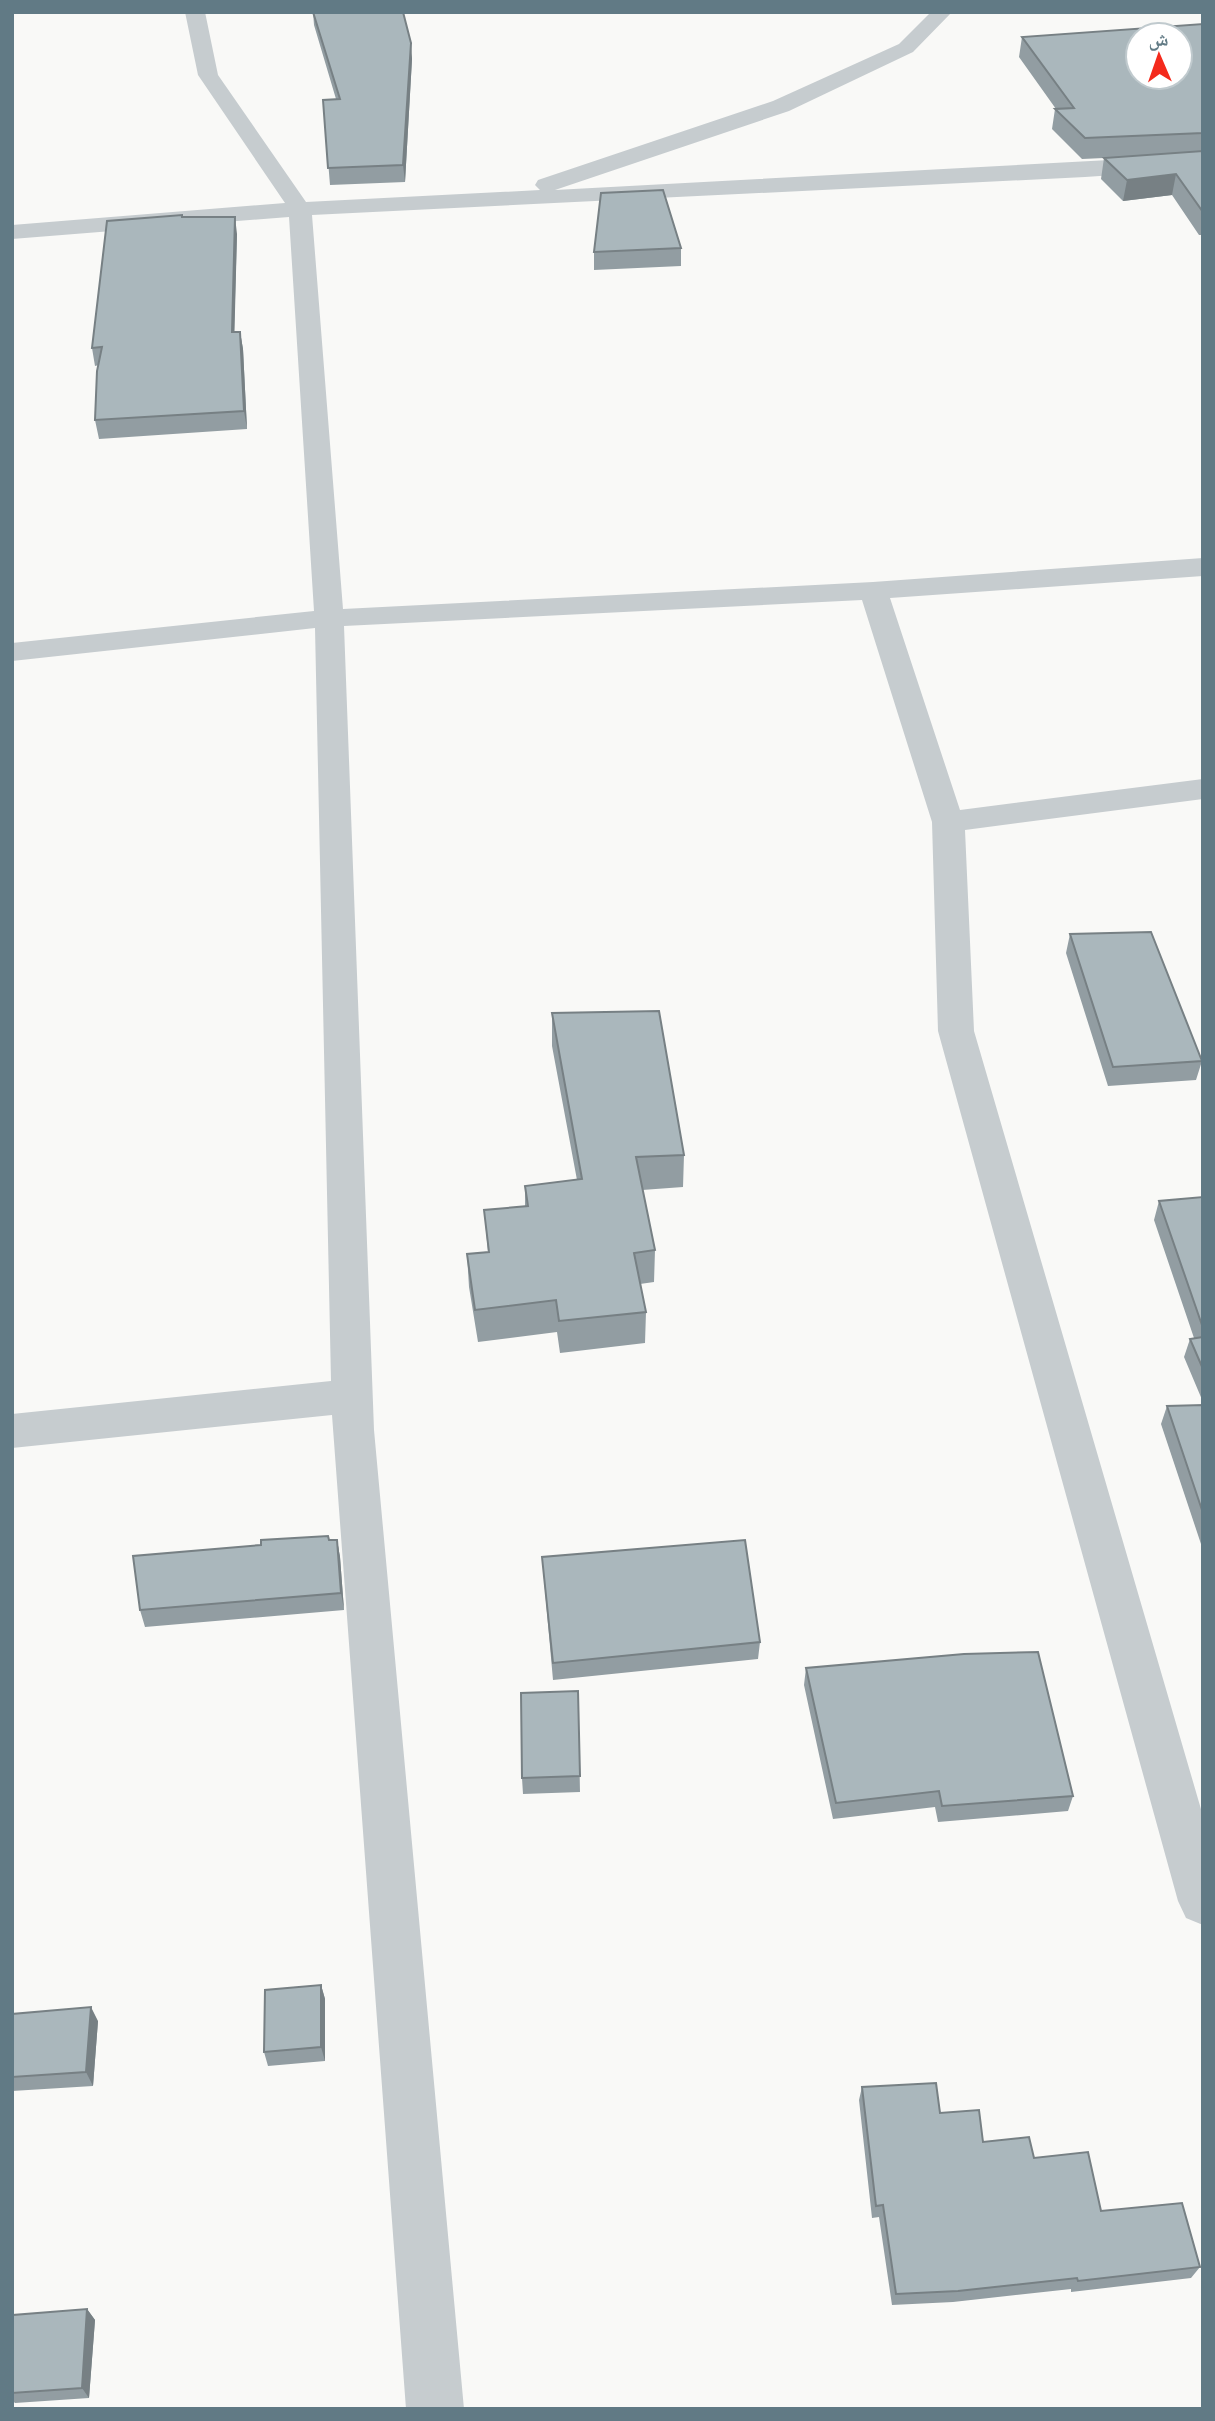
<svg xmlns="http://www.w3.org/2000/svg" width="1215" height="2421" font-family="'Roboto Condensed','Noto Naskh Arabic',sans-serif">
  <rect width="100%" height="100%" fill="#f9f9f7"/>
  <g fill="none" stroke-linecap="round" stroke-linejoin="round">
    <path fill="#c6cccf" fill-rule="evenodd" d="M185,12H205L218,75L306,202L540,190L535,185L538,180L773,101L899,44L931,12H952L913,52L789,111L555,190L1203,155V169L1085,177L312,215L343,609L873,582L1203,558V576L890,598L960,810L1203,779V799L965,830L974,1031L1203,1816V1925L1186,1918L1178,1901L938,1031L932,822L862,600L344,626L374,1430L464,2409H406L332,1415L12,1448V1414L331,1381L315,628L12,661V643L314,611L289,217L12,239V225L285,203L198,75Z"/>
  </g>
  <path fill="#929da2" d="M313,12H403L412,59L405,182L330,185L323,100L336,99L314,25Z
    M1203,24V235H1199L1172,195L1123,201L1101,179L1104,158L1082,159L1052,129L1055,109H1056L1019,57L1022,37Z
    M182,217L237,234L234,332H240L243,349L247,429L99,439L95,420L99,365L95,366L92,348Z
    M681,248V266L594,270V252Z
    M1070,934L1202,1061L1196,1080L1108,1086L1066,953Z
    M552,1013L684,1155L683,1187L642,1190L655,1250L654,1282L640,1284L646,1312L645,1343L560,1353L557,1332L478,1342L469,1287L467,1254L488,1252L484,1210L525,1206V1186L577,1180L552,1046Z
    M1203,1197V1402L1184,1357L1190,1339L1194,1338L1154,1220L1159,1201Z
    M1203,1405V1550L1161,1424L1167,1406Z
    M329,1540H337L340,1557L344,1610L145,1627L140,1610Z
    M542,1557L760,1642L758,1659L553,1680Z
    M806,1668L1073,1796L1068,1811L938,1822L935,1807L833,1819L804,1685Z
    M578,1691L580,1792L523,1794L522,1778Z
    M321,1985L325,1999V2061L268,2066L264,2052Z
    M12,2014L98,2021L93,2086L12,2091Z
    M862,2087L940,2113L983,2142L1034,2158L1101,2211L1200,2267L1191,2278L1071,2292V2289L953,2302L892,2305L879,2217L872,2218L859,2100Z
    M87,2309L95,2320L89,2398L15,2403L12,2400V2322Z"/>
  <path fill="#778084" d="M411,43L412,59L405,182L403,165Z
    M1176,174L1172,195L1123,201L1127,180Z
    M235,217L237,234L234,350L232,332Z
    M240,332L243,349L247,429L244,411Z
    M337,1540L340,1557L344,1610L341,1593Z
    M321,1985L325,1999V2061L321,2047Z
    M91,2007L98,2021L93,2086L86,2072Z
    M87,2309L95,2320L89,2398L82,2388Z"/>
  <path fill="#aab7bc" stroke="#778084" stroke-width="2" fill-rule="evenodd" d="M313,12H403L411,43L403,165L328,168L323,100L340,99Z
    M1203,24V133L1085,138L1055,109L1074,108L1022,37ZM1138,35H1180V77H1138Z
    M1203,151V212L1176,174L1127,180L1104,158Z
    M663,190L681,248L594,252L601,193Z
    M182,215V217H235L232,332H240L244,411L95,420L97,371L102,347L92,348L107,221Z
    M1151,932L1202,1061L1113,1067L1070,934Z
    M659,1011L684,1155L636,1157L655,1250L634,1253L646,1312L559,1321L556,1300L475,1310L467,1254L489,1252L484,1210L528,1206L525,1186L582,1179L552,1013Z
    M1203,1197V1328L1159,1201Z
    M1203,1337V1369L1190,1339Z
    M1203,1405V1513L1167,1406Z
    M328,1536L329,1540H337L341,1593L140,1610L133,1556L261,1545V1540Z
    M745,1540L760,1642L553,1663L542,1557Z
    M1038,1652L1073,1796L942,1806L939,1791L836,1803L806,1668L964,1654Z
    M578,1691L580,1776L522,1778L521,1693Z
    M321,1985V2047L264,2052L265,1990Z
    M91,2007L86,2072L12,2077V2014Z
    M936,2083L940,2113L979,2110L983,2142L1029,2137L1034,2158L1088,2152L1101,2211L1182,2203L1200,2267L1078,2281L1077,2278L958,2291L896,2294L883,2205L876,2206L862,2087Z
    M87,2309L82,2388L12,2393L13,2315Z"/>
  <rect width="1215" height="2421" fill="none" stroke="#617a85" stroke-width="28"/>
  <g transform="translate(1159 56) rotate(358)"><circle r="33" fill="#ffffff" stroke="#c0cace" stroke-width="2"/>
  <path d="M0-5L12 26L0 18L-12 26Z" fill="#f42a1c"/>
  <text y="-10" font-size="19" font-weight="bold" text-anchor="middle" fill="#617a85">ش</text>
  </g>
</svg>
